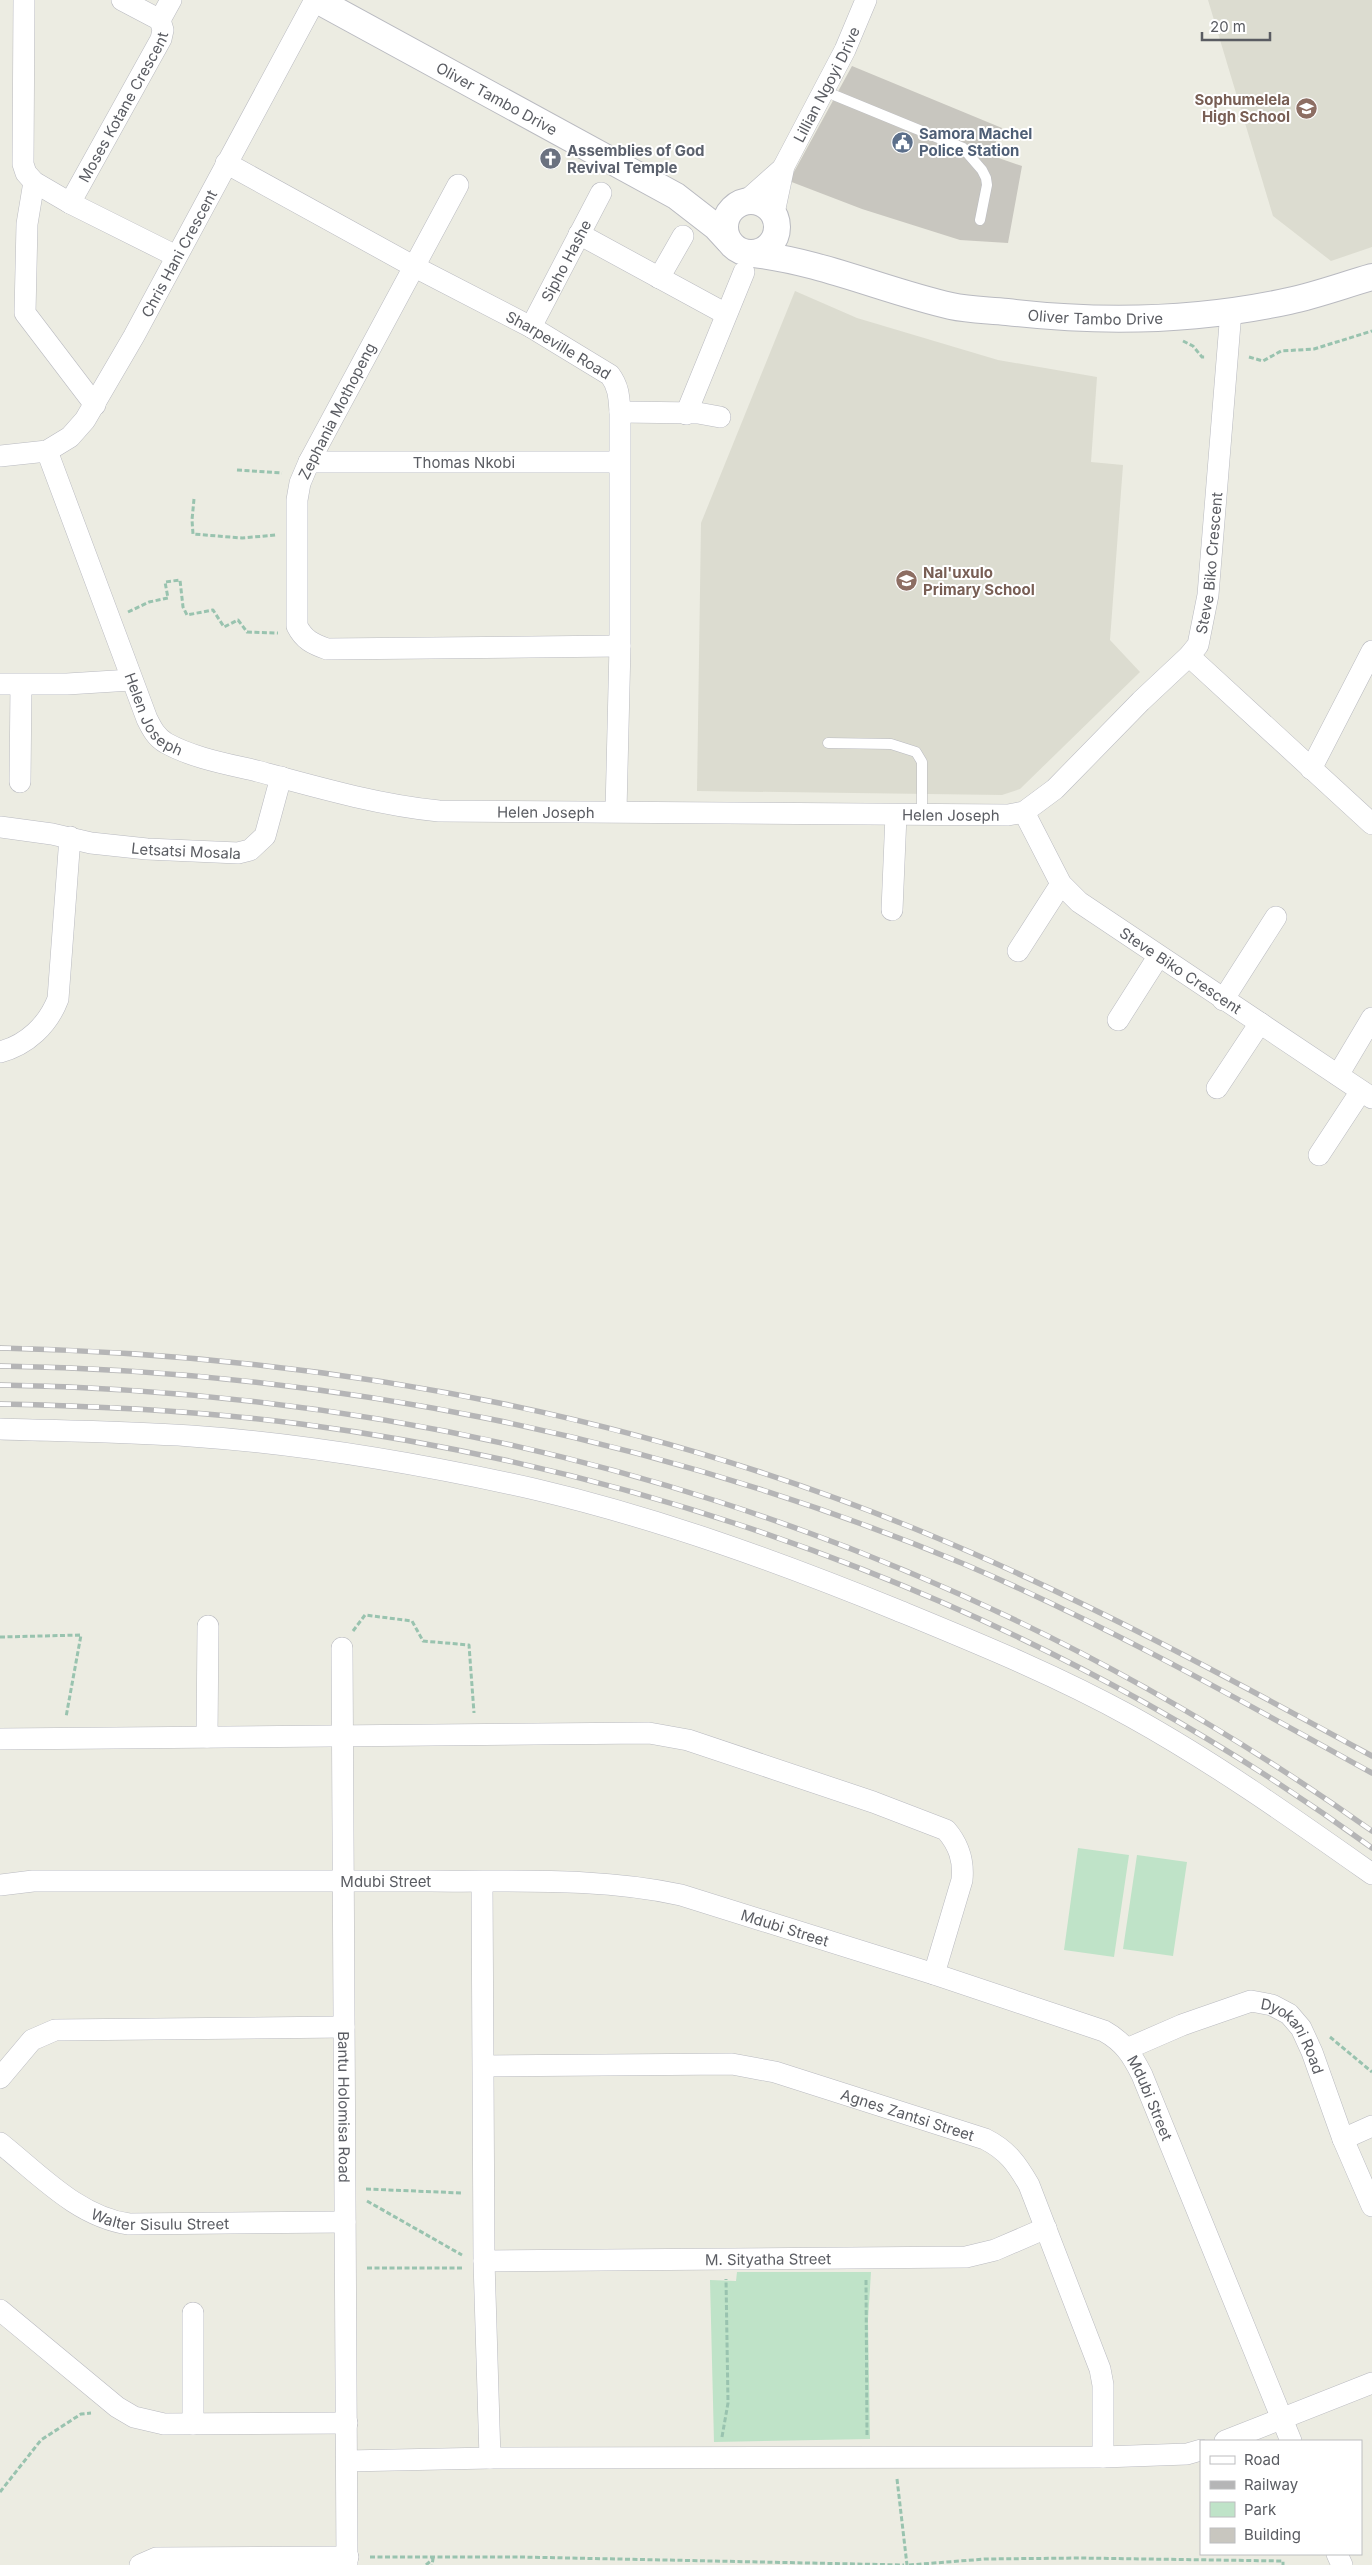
<svg xmlns="http://www.w3.org/2000/svg" width="1372" height="2565" font-family="Inter,sans-serif">
  <rect width="100%" height="100%" fill="#ecece2"/>
  <path fill="#dcdcd0" d="M1208,0H1372V247L1331,261L1273,216Z
    M795,291L857,318L998,360L1097,377L1091,462L1123,465L1110,640L1140,672L1020,789L1002,795L697,791L701,523Z"/>
  <path fill="#bfe3c8" d="M1078,1848L1129,1855L1114,1957L1064,1950Z
    M1137,1855L1187,1862L1173,1956L1123,1949Z
    M737,2272H871L868,2320L870,2439L714,2442L710,2280L736,2281Z"/>
  <path fill="#c8c6bf" d="M852,66L1002,128L990,155L1022,166L1008,243L960,240L862,209L789,181Z
    M545,150L562,159L556,169L540,160Z"/>
  <g fill="none" stroke-linecap="round" stroke-linejoin="round">
    <defs>
      <path id="service" d="M824,91L963,148L982,170L986,178L987,185L980,220
        M828,743L891,744L916,752L922,762V816"/>
      <g id="minor">
        <path d="M24,0L23,164L26,173L34,182L70,203L176,256"/>
        <path d="M160,20L171,0"/>
        <path id="s1" d="M226,163L413,266L531,327L610,375C619,387 619,398 620,412V646L616,811"/>
        <path d="M34,182L27,224L25,313L95,405"/>
        <path d="M458,185L309,462L300,483L297,500V626C304,640 313,644 327,649L620,646"/>
        <path d="M746,201L782,169"/>
        <path id="s2" d="M70,203L161,39L163,30L160,20L122,0"/>
        <path id="s3" d="M774,213L784,166L845,50L866,0"/>
        <path d="M579,234L726,314"/>
        <path d="M659,278L683,236"/>
        <path id="s4" d="M531,327L601,193"/>
        <path d="M620,412L698,413L720,417"/>
        <path d="M686,414L744,272"/>
        <path id="s5" d="M47,451L147,719C152,729 156,737 166,743C193,758 227,764 257,771C316,787 378,805 439,811L1008,815L1024,812L1055,789L1141,701L1189,656L1198,645L1208,595L1231,311"/>
        <path id="s6" d="M0,456L47,451L70,437L85,420L134,336L315,0"/>
        <path id="s7" d="M309,462H619"/>
        <path d="M1189,656L1372,824"/>
        <path d="M0,684H67L131,680"/>
        <path d="M1311,769L1372,651"/>
        <path d="M20,782L21,685"/>
        <path id="s8" d="M1024,812L1061,884L1079,902L1372,1098"/>
        <path id="s9" d="M0,827L52,834L91,843L147,849L238,853L250,850L265,836L281,777"/>
        <path d="M892,910L896,815"/>
        <path d="M1018,951L1061,884"/>
        <path d="M1223,1000L1276,917"/>
        <path d="M1118,1020L1158,957"/>
        <path d="M0,1052C27,1045 48,1025 58,999L70,837"/>
        <path d="M1338,1075L1372,1018"/>
        <path d="M1217,1088L1260,1023"/>
        <path d="M1319,1155L1361,1091"/>
        <path d="M0,1429C64,1431 128,1432 191,1436C306,1444 422,1464 534,1489C658,1518 779,1562 897,1610C977,1643 1056,1675 1132,1717C1215,1763 1294,1819 1372,1874"/>
        <path id="s10" d="M342,1648L347,2565"/>
        <path d="M207,1737L208,1626"/>
        <path d="M0,1739L649,1733L688,1740L873,1802L946,1830C959,1845 964,1860 962,1880L934,1974"/>
        <path d="M482,1882L484,2261L490,2458L1103,2457L1187,2454L1201,2450"/>
        <path id="s11" d="M0,1885L33,1881C166,1881 299,1881 431,1881C514,1882 599,1877 681,1895L934,1974L1104,2031C1124,2042 1132,2055 1142,2075L1291,2441"/>
        <path id="s12" d="M1129,2048L1182,2025L1251,2001L1272,2005L1289,2014L1301,2028L1312,2052L1343,2139L1372,2206"/>
        <path id="s13" d="M484,2066L732,2064L775,2072L985,2139C1007,2150 1017,2164 1029,2185L1100,2369L1103,2385V2457"/>
        <path d="M0,2078L32,2040L55,2030L344,2027"/>
        <path d="M1343,2139L1372,2126"/>
        <path id="s14" d="M0,2143C39,2174 78,2217 129,2224L345,2222"/>
        <path id="s15" d="M484,2261L966,2257L995,2250L1046,2228"/>
        <path d="M0,2310L117,2407L134,2417L164,2424L347,2423"/>
        <path d="M193,2424V2313"/>
        <path d="M1225,2441L1372,2383"/>
        <path d="M347,2461L490,2458"/>
        <path d="M1337,2554L1342,2565"/>
        <path d="M140,2565L156,2558L348,2557"/>
      </g>
      <g id="tertiary">
        <path id="s16" d="M317,0L676,196L716,227L727,239"/>
        <circle cx="751" cy="227" r="26"/>
        <path id="s17" d="M754,254C822,262 885,291 951,306C969,310 989,310 1007,312C1100,323 1197,321 1289,301C1317,295 1344,285 1372,277"/>
      </g>
    </defs>
    <use href="#service" stroke="#b9bac0" stroke-width="11"/>
    <use href="#minor" stroke="#b9bac0" stroke-width="22"/>
    <use href="#tertiary" stroke="#b9bac0" stroke-width="28"/>
    <path stroke="#99c3af" stroke-width="3" stroke-dasharray="5 2.5" stroke-linecap="butt" d="M1183,341L1193,346L1202,357H1205
      M1249,357L1263,361L1281,351L1314,349L1372,331
      M237,470L282,473
      M194,499L192,520L193,534L242,538L276,535
      M128,612L149,602L168,598L165,582L180,580L183,607L187,615L213,610L224,627L238,620L247,632L278,633
      M353,1631L365,1615L412,1621L423,1641L469,1645L474,1713
      M0,1637L81,1635L66,1717
      M1330,2037L1372,2072
      M366,2189L462,2193
      M367,2201L462,2255
      M367,2268H463
      M866,2280L867,2436
      M722,2437L728,2403L726,2279
      M897,2479L907,2565
      M0,2492L41,2440L81,2414L91,2413
      M370,2557H521L904,2565
      M426,2565L433,2559L432,2565
      M909,2565L985,2559L1079,2558L1283,2561V2565"/>
    <use href="#service" stroke="#fff" stroke-width="10"/>
    <use href="#minor" stroke="#fff" stroke-width="21"/>
    <use href="#tertiary" stroke="#fff" stroke-width="26"/>
    <defs>
      <path id="rail" d="M0,1348C318,1355 635,1412 930,1535C1082,1598 1227,1677 1372,1756
        M0,1366C330,1371 659,1437 964,1564C1105,1624 1238,1699 1372,1773
        M0,1385C500,1393 964,1541 1372,1831
        M0,1404C101,1406 201,1411 301,1424C685,1475 1059,1620 1372,1848"/>
    </defs>
    <use href="#rail" stroke="#b5b5b6" stroke-width="5.5"/>
    <use href="#rail" stroke="#fff" stroke-width="4" stroke-dasharray="11" stroke-linecap="butt"/>
  </g>
  <defs>
    <symbol id="school-disc" viewBox="-11 -11 22 22"><circle r="9.5" fill="#8d6e63" stroke="#fff"/><path d="M0-5L7-2L0 1L-7-2ZM-4 1L0 2.5L4 1V4Q0 6-4 4Z" fill="#fff"/></symbol>
    <symbol id="civic-disc" viewBox="-11 -11 22 22"><circle r="9.5" fill="#5c6f8a" stroke="#fff"/><path d="M-.6-6.5H3V-4.5H.6V-3L4-1V1h2V6H-6V1h2V-1L-.6-3ZM-1.2 2.5V6h2.4V2.5Z" fill="#fff"/></symbol>
    <symbol id="church-disc" viewBox="-11 -11 22 22"><circle r="9.5" fill="#6b7280" stroke="#fff"/><path d="M-1.2-6h2.4v3.5h3.3v2.4h-3.3V6h-2.4V-.1h-3.3v-2.4h3.3Z" fill="#fff"/></symbol>
  </defs>
  <g fill-rule="evenodd">
    <use href="#school-disc" x="1294" y="96" width="25" height="25"/>
    <use href="#civic-disc" x="890" y="130" width="25" height="25"/>
    <use href="#church-disc" x="538" y="146" width="25" height="25"/>
    <use href="#school-disc" x="894" y="568" width="25" height="25"/>
  </g>
  <g text-anchor="middle" dominant-baseline="central" stroke-width="4" stroke-linejoin="round" paint-order="stroke">
    <g font-size="15" fill="#5a5c62" stroke="#fff">
      <text stroke="none"><textPath href="#s3" startOffset="140">Lillian Ngoyi Drive</textPath></text>
      <text stroke="none"><textPath href="#s16" startOffset="205">Oliver Tambo Drive</textPath></text>
      <text stroke="none"><textPath href="#s2" startOffset="110">Moses Kotane Crescent</textPath></text>
      <text stroke="none"><textPath href="#s6" startOffset="288">Chris Hani Crescent</textPath></text>
      <text stroke="none"><textPath href="#s4" startOffset="75">Sipho Hashe</textPath></text>
      <text stroke="none"><textPath href="#s17" startOffset="349">Oliver Tambo Drive</textPath></text>
      <text stroke="none"><textPath href="#s1" startOffset="379">Sharpeville Road</textPath></text>
      <text transform="translate(337 411) rotate(-63)">Zephania Mothopeng</text>
      <text stroke="none"><textPath href="#s7" startOffset="155">Thomas Nkobi</textPath></text>
      <text stroke="none"><textPath href="#s5" startOffset="1509">Steve Biko Crescent</textPath></text>
      <text stroke="none"><textPath href="#s5" startOffset="286">Helen Joseph</textPath></text>
      <text stroke="none"><textPath href="#s5" startOffset="706">Helen Joseph</textPath></text>
      <text stroke="none"><textPath href="#s5" startOffset="1111">Helen Joseph</textPath></text>
      <text stroke="none"><textPath href="#s9" startOffset="188">Letsatsi Mosala</textPath></text>
      <text stroke="none"><textPath href="#s8" startOffset="229">Steve Biko Crescent</textPath></text>
      <text stroke="none"><textPath href="#s11" startOffset="386">Mdubi Street</textPath></text>
      <text stroke="none"><textPath href="#s11" startOffset="791">Mdubi Street</textPath></text>
      <text stroke="none"><textPath href="#s12" startOffset="190">Dyokani Road</textPath></text>
      <text stroke="none"><textPath href="#s11" startOffset="1210">Mdubi Street</textPath></text>
      <text stroke="none"><textPath href="#s10" startOffset="459">Bantu Holomisa Road</textPath></text>
      <text stroke="none"><textPath href="#s13" startOffset="431">Agnes Zantsi Street</textPath></text>
      <text stroke="none"><textPath href="#s14" startOffset="185">Walter Sisulu Street</textPath></text>
      <text stroke="none"><textPath href="#s15" startOffset="284">M. Sityatha Street</textPath></text>
    </g>
    <g font-size="15" font-weight="bold" fill="#785e54" stroke="#fff" text-anchor="end">
      <text x="1290" y="99">Sophumelela<tspan x="1290" dy="17">High School</tspan></text>
      <text x="923" y="572" text-anchor="start">Nal'uxulo<tspan x="923" dy="17">Primary School</tspan></text>
    </g>
    <g font-size="15" font-weight="bold" fill="#4e5e75" stroke="#fff" text-anchor="start">
      <text x="919" y="133">Samora Machel<tspan x="919" dy="17">Police Station</tspan></text>
    </g>
    <g font-size="15" font-weight="bold" fill="#5b616d" stroke="#fff" text-anchor="start">
      <text x="567" y="150">Assemblies of God<tspan x="567" dy="17">Revival Temple</tspan></text>
    </g>
  </g>
  <rect x="1200" y="2440" width="162" height="115" fill="#ffffff" stroke="#bdbec0"/>
  <rect x="1210" y="2456" width="25" height="8" fill="#ffffff" stroke="#bdbec0"/>
  <text x="1244" y="2465" font-size="15" fill="#5a5c62">Road</text>
  <rect x="1210" y="2481" width="25" height="8" fill="#b5b5b6" stroke="#bdbec0"/>
  <text x="1244" y="2490" font-size="15" fill="#5a5c62">Railway</text>
  <rect x="1210" y="2502" width="25" height="15" fill="#bfe3c8" stroke="#bdbec0"/>
  <text x="1244" y="2515" font-size="15" fill="#5a5c62">Park</text>
  <rect x="1210" y="2528" width="25" height="15" fill="#c8c6bf" stroke="#bdbec0"/>
  <text x="1244" y="2540" font-size="15" fill="#5a5c62">Building</text>
  <path d="M1202 32v8h68v-8" fill="none" stroke="#5a5c62" stroke-width="2.5"/>
  <text x="1210" y="32" font-size="15" fill="#5a5c62" stroke="#ffffff" stroke-width="4" paint-order="stroke">20 m</text>
</svg>
